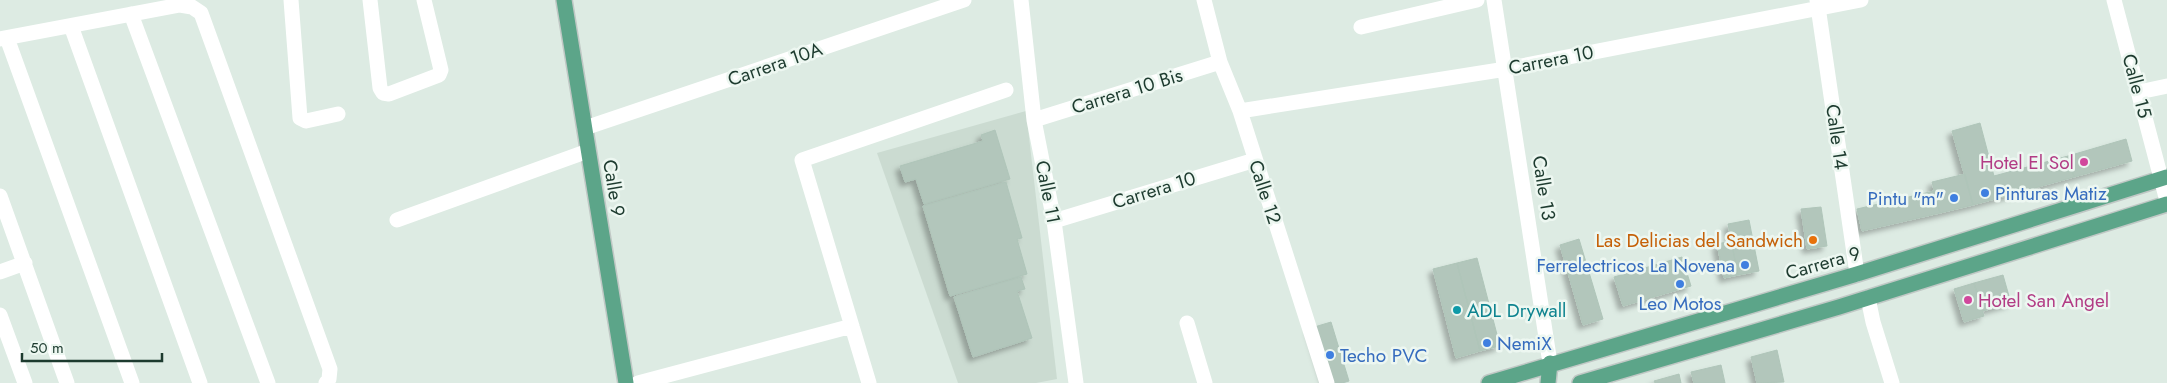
<svg xmlns="http://www.w3.org/2000/svg" width="2167" height="383" font-family="Jost,sans-serif">
  <defs>
    <filter id="shadow"><feDropShadow dx="-4.5" dy="4.5" stdDeviation="2.5" flood-color="#0004"/></filter>
  </defs>
  <rect width="100%" height="100%" fill="#ddebe3"/>
  <path fill="#cbdbd1" d="M1026,111L1057,379L1036,383H958L877,153Z"/>
  <path fill="#b2c6bb" stroke="#afc5b9" filter="url(#shadow)" d="M1980,123L1994,176L2068,156L2074,177L1973,205L1952,131Z
    M995,130L1010,179L924,204L916,179L905,182L900,166L983,141L981,135Z
    M2126,139L2132,161L2074,177L2068,156Z
    M1965,174L1973,205L1940,213L1932,182Z
    M1006,182L1022,238L1017,239L1027,274L950,296L923,206Z
    M1934,191L1940,213L1862,231L1857,209Z
    M1821,207L1827,246L1807,249L1801,209Z
    M1749,220L1759,271L1738,275L1728,224Z
    M1579,239L1603,319L1583,325L1560,245Z
    M1731,241L1738,275L1724,278L1717,244Z
    M1682,257L1691,286L1623,306L1614,277Z
    M1477,258L1500,346L1480,351L1457,263Z
    M1457,263L1480,351L1456,358L1433,269Z
    M2003,275L2011,303L1983,311L1974,283Z
    M1021,277L1025,289L1017,291L1032,338L973,357L954,297Z
    M1974,283L1984,316L1964,322L1954,289Z
    M1331,322L1349,381L1342,383H1327L1311,328Z
    M1777,350L1784,382L1757,383L1751,357Z
    M1721,365L1725,383H1694L1691,372Z
    M1679,374L1681,383H1655L1654,381Z"/>
  <g fill="none" stroke-linecap="round" stroke-linejoin="round">
    <defs>
      <path id="major" d="M564,0L626,383
        M1489,383L1857,274L2167,177
        M1548,383L1550,363
        M1580,383L1839,307L2167,204"/>
    </defs>
    <use href="#major" stroke="#c0c8c5" stroke-width="18"/>
    <path stroke="#fff" stroke-width="15" d="M291,0L300,118L306,121L338,114
      M370,0L380,88L383,93L389,94L439,75L441,70L424,0
      M1021,0L1034,120L1054,221L1076,383
      M1204,0L1220,62L1240,111L1327,383
      M1494,0L1550,363
      M1817,0L1857,274
      M2114,0L2167,201
      M131,14L268,383
      M71,26L200,383
      M1361,27L1477,0
      M7,38L132,383
      M0,39L180,5L192,7L201,13L330,369L329,379L326,383
      M2139,92L2167,86
      M1240,111L1506,69L1861,0
      M1034,120L1220,62
      M585,128L964,0
      M0,196L67,383
      M397,220L588,151
      M1054,221L1255,160
      M0,272L25,263
      M1868,298L1873,322L1892,383
      M0,315L25,383
      M1187,323L1205,383
      M638,383L852,326
      M869,383L802,160L1006,90"/>
    <use href="#major" stroke="#5ca589" stroke-width="15"/>
  </g>
  <g fill="#d1479c" stroke="#edf7f1" stroke-width="2">
    <circle cx="2084" cy="162" r="5"/>
    <circle cx="1968" cy="300" r="5"/>
  </g>
  <g fill="#3f7fe0" stroke="#edf7f1" stroke-width="2">
    <circle cx="1985" cy="193" r="5"/>
    <circle cx="1954" cy="198" r="5"/>
    <circle cx="1745" cy="265" r="5"/>
    <circle cx="1680" cy="284" r="5"/>
    <circle cx="1487" cy="343" r="5"/>
    <circle cx="1330" cy="355" r="5"/>
  </g>
  <circle fill="#e8710a" stroke="#edf7f1" stroke-width="2" cx="1813" cy="240" r="5"/>
  <circle fill="#0f9aa8" stroke="#edf7f1" stroke-width="2" cx="1457" cy="310" r="5"/>
  <g text-anchor="middle" dominant-baseline="central" stroke-width="5" stroke-linejoin="round" paint-order="stroke">
    <g font-size="19" fill="#1d3b2f" stroke="#edf7f1">
      <text transform="translate(1551 60) rotate(-11)">Carrera 10</text>
      <text transform="translate(775 64) rotate(-19)">Carrera 10A</text>
      <text transform="translate(2137 86) rotate(75)">Calle 15</text>
      <text transform="translate(1127 91) rotate(-17)">Carrera 10 Bis</text>
      <text transform="translate(1837 137) rotate(82)">Calle 14</text>
      <text transform="translate(614 188) rotate(81)">Calle 9</text>
      <text transform="translate(1544 188) rotate(81)">Calle 13</text>
      <text transform="translate(1154 190) rotate(-17)">Carrera 10</text>
      <text transform="translate(1048 192) rotate(79)">Calle 11</text>
      <text transform="translate(1265 192) rotate(72)">Calle 12</text>
      <text transform="translate(1823 263) rotate(-16)">Carrera 9</text>
    </g>
    <g font-size="19" fill="#b23c85" stroke="#edf7f1" text-anchor="end">
      <text x="2074" y="162">Hotel El Sol</text>
      <text x="1978" y="300" text-anchor="start">Hotel San Angel</text>
    </g>
    <g font-size="19" fill="#366cbe" stroke="#edf7f1" text-anchor="start">
      <text x="1995" y="193">Pinturas Matiz</text>
      <text x="1944" y="198" text-anchor="end">Pintu "m"</text>
      <text x="1735" y="265" text-anchor="end">Ferrelectricos La Novena</text>
      <text x="1680" y="303" text-anchor="middle">Leo Motos</text>
      <text x="1497" y="343">NemiX</text>
      <text x="1340" y="355">Techo PVC</text>
    </g>
    <g font-size="19" fill="#c56008" stroke="#edf7f1" text-anchor="end">
      <text x="1803" y="240">Las Delicias del Sandwich</text>
    </g>
    <g font-size="19" fill="#0d838f" stroke="#edf7f1" text-anchor="start">
      <text x="1467" y="310">ADL Drywall</text>
    </g>
  </g>
  <path d="M22 353v8h140v-8" fill="none" stroke="#1d3b2f" stroke-width="2.5"/>
  <text x="30" y="353" font-size="15" fill="#1d3b2f" stroke="#edf7f1" stroke-width="4" paint-order="stroke">50 m</text>
</svg>
